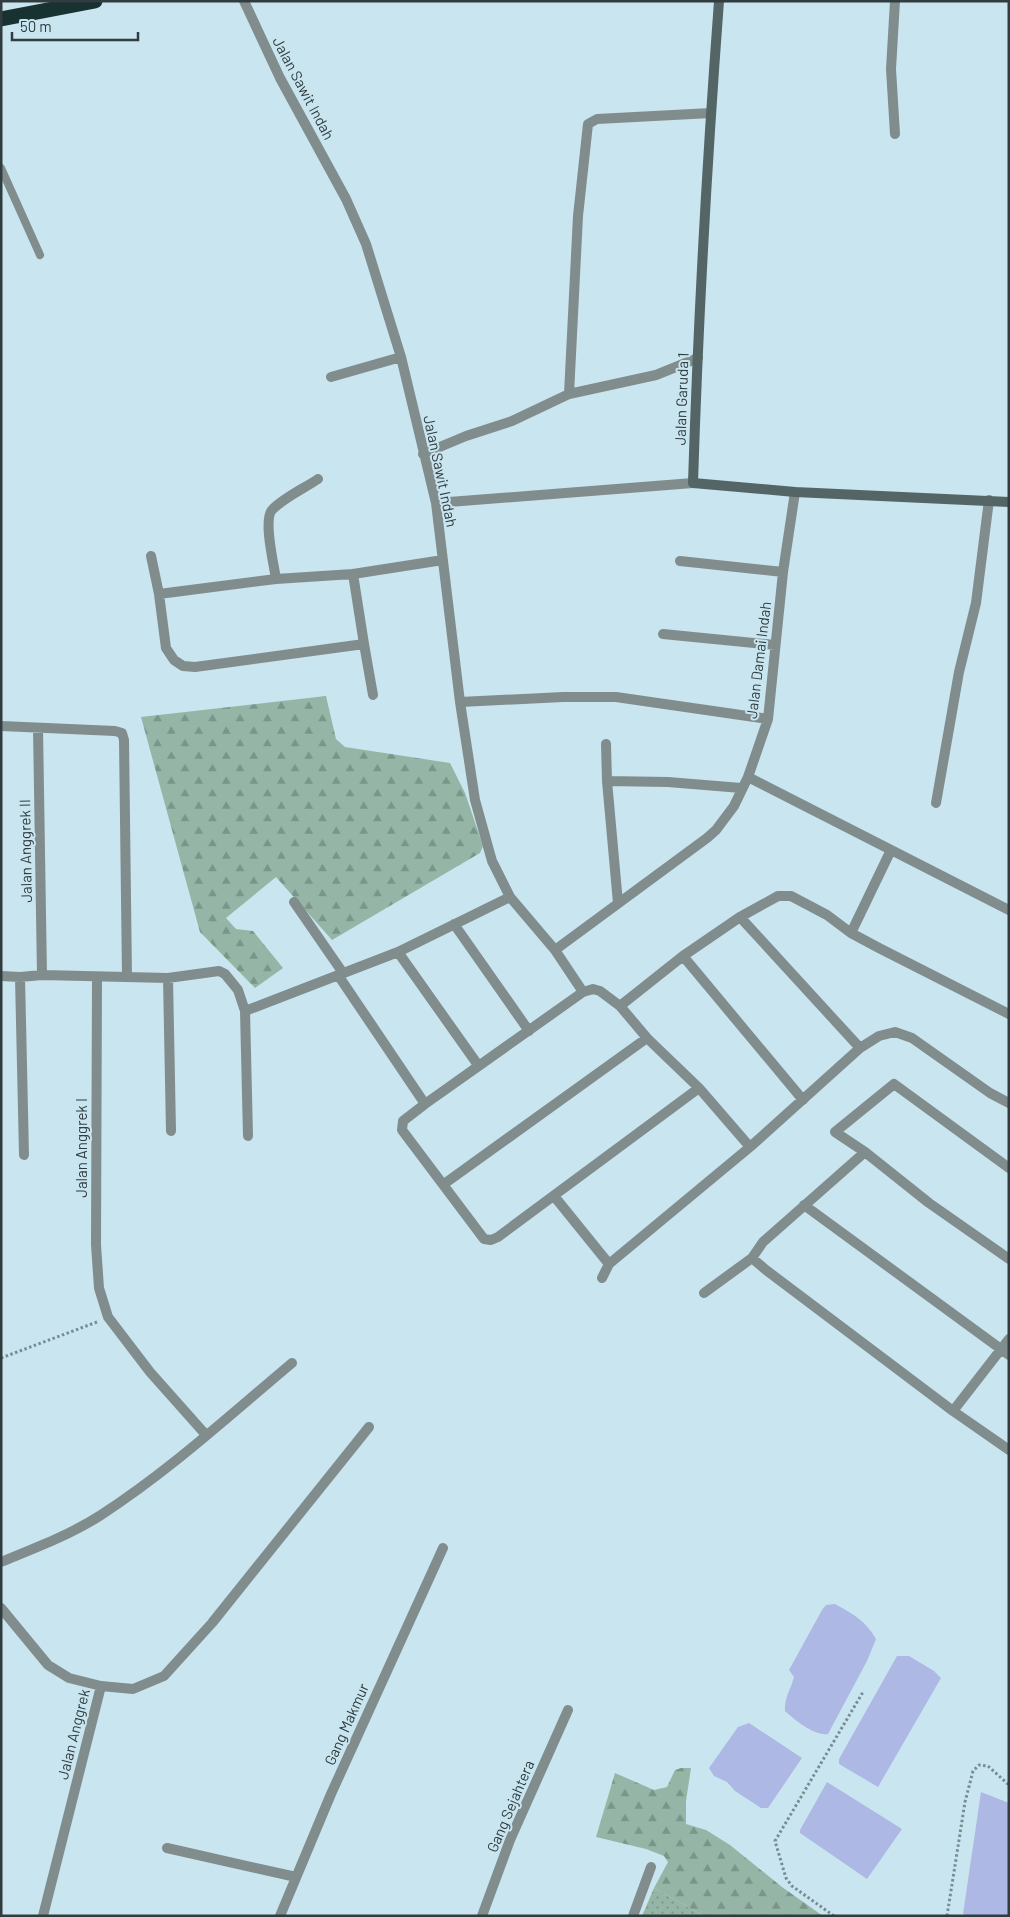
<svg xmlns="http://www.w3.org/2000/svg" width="1010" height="1917" font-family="Barlow,sans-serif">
  <defs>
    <pattern id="grass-dots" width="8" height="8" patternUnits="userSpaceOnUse" patternTransform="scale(1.25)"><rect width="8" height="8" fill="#95b6a6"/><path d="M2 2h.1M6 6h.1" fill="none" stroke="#7a9589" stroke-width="1.8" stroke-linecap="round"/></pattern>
    <pattern id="forest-firs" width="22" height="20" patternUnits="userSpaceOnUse" patternTransform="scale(1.25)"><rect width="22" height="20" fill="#95b6a6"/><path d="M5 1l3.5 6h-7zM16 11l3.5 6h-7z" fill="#7a9589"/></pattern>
  </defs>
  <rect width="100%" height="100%" fill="#c9e5ef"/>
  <path fill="url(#grass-dots)" d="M654,1888L704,1916H642Z"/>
  <path fill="url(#forest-firs)" d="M326,696L336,739L345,747L450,763L465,793L483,846L480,853L332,940L276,877L226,918L236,929L253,931L283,968L255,988L200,932L141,717Z
    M681,1768H691L686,1801V1824L706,1830L730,1845L782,1887L823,1916H704L654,1888L668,1862L664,1856L646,1849L596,1837L615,1773L654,1790L667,1787L675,1770Z"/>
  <path fill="#aeb8e5" d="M835,1604C852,1613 867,1622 876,1639L867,1661L828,1734C814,1736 795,1720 785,1711C784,1698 791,1689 794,1677L789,1670L822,1610L826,1605Z
    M897,1656H909L934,1671L941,1678L878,1787L839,1764V1759Z
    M749,1723L802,1758L768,1808H761L735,1791L727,1782L714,1776L709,1768L738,1727Z
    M827,1782L902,1829L867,1879L800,1833V1830Z
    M981,1792L1009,1803V1916H969L963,1914Z"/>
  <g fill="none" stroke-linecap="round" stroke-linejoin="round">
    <path stroke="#788c92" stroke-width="3" stroke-dasharray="2.5 2.5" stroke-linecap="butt" d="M1,1358L97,1322
      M834,1916L792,1886L786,1878L775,1841L863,1692
      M947,1916L965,1802L973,1771L979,1765L988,1766L1009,1785"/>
    <path stroke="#808d8c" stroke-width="8" d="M1,168L40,255"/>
    <path stroke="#808d8c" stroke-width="10" d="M244,1L280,78L346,199L366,244L401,357L436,503L460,702L475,800L492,861L510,897
      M895,134L891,69L895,1
      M331,377L401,357
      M569,394L578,216L588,124L597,119L711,113
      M423,454L466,436L512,421L569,394L656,375L698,358
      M436,503L693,483
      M151,556L159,594L166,648L174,660L183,666L195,667L364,644L353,574
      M680,561L783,572
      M276,579C274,565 263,520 272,510C283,498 305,488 318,479
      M159,594L276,579L353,574L443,560
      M663,634L775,645
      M364,644L373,695
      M460,702L563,697H616L768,719
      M1,726L115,731L122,733L124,740L127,977
      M38,728L42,975
      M606,744L607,781L618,903
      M748,777L1009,910
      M607,781L668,782L741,788
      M936,803L959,672L976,603L989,500
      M294,902L343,973
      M740,917L860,1048
      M454,924L529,1031
      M851,933L891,850
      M555,950L707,838L716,830L734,806L748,777L768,719L783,572L795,492
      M398,952L478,1065
      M683,956L803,1100
      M338,975L425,1104L403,1121L402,1130L484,1239L491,1240L498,1237L699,1088
      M1,976L20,977L42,975L168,978L219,971L225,974L238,990L245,1011L248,1136
      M20,977L24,1155
      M97,977L96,1245L99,1288L108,1317L150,1372L206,1435
      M168,978L171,1131
      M620,1006L683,956L740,917L778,896H791L827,915L851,933L879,948L1009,1014
      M245,1011L398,952L510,897L555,950L583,992L593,989L600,991L620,1006L647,1038L699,1088L750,1147
      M425,1104L583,992
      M865,1152L929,1203L1009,1259
      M444,1184L647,1038
      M554,1196L609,1264
      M804,1205L1009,1355
      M752,1258L766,1270L953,1411L1009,1450
      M602,1278L609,1264L750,1147L860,1048L879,1036L895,1032L912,1038L990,1093L1009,1103
      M704,1293L752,1258L763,1242L865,1152L835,1132L894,1084L1009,1168
      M953,1411L1009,1339
      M1,1562C35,1548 70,1535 101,1515C169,1471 230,1415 292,1363
      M1,1608L48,1665L69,1678L101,1686L133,1689L164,1676L212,1623L369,1427
      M167,1848L296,1877
      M43,1916L101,1686
      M280,1916L331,1794L443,1548
      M482,1916L510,1840L568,1710
      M633,1916L651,1867"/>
    <path stroke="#536564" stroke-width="10" d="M719,1C707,162 698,322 693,483L795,492L1009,502"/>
    <path stroke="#183231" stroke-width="15" d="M1,19L95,1"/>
  </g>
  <g text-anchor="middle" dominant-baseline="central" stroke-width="4" stroke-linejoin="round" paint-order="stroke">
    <g font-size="15" fill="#303c3f" stroke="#c9e5ef">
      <text transform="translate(304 88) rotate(62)">Jalan Sawit Indah</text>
      <text transform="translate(681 399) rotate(-88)">Jalan Garuda 1</text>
      <text transform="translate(441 471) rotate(78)">Jalan Sawit Indah</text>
      <text transform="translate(758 660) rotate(-83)">Jalan Damai Indah</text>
      <text transform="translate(25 851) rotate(-91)">Jalan Anggrek II</text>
      <text transform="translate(81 1148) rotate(-90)">Jalan Anggrek I</text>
      <text transform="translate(346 1724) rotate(-66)">Gang Makmur</text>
      <text transform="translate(73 1734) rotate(-76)">Jalan Anggrek</text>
      <text transform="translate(510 1806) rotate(-67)">Gang Sejahtera</text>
    </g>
  </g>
  <rect width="1010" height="1917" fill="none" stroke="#303c3f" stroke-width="5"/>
  <path d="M12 32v8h126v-8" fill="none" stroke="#303c3f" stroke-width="2.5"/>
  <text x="20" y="32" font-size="15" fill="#303c3f" stroke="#c9e5ef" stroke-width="4" paint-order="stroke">50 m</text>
</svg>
